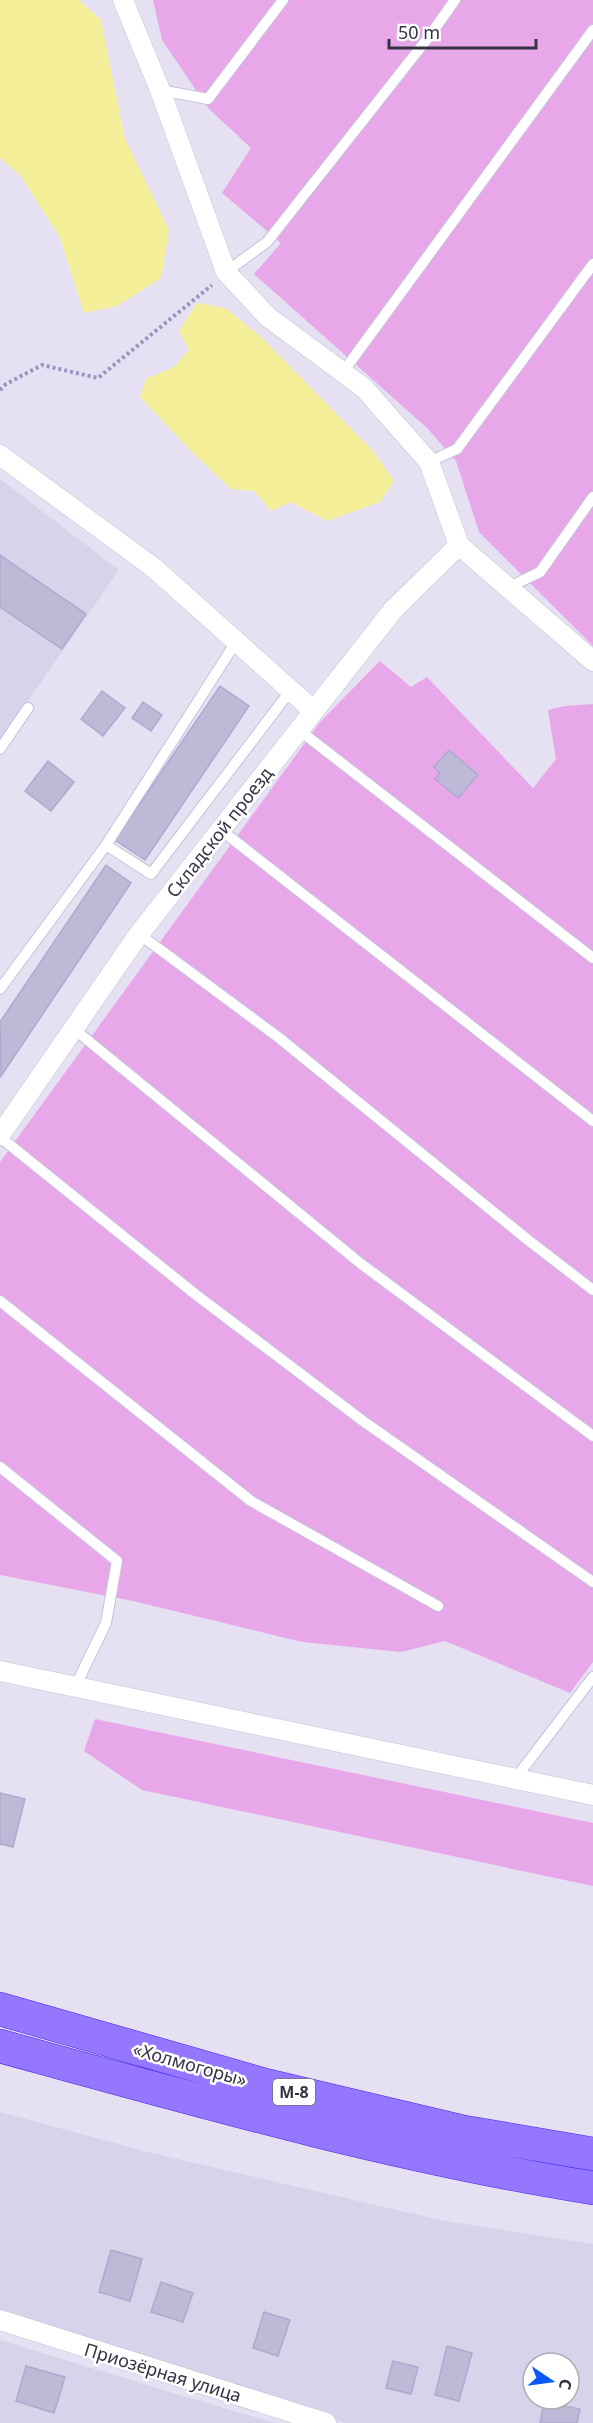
<svg xmlns="http://www.w3.org/2000/svg" width="593" height="2423" font-family="'Noto Sans',sans-serif">
  <rect width="100%" height="100%" fill="#e5e1f2"/>
  <path fill="#d8d3ea" fill-rule="evenodd" d="M0,479L119,570L0,741Z
    M0,2112L152,2153L440,2220L593,2244V2423H346L0,2314ZM533,2363H569V2399H533Z
    M0,2340L180,2395L275,2423H0Z"/>
  <path fill="#e8a7e9" d="M153,0H593V646L479,532L456,461L426,427L254,274L281,243L222,193L251,148L208,108L162,40Z
    M380,661L411,687L427,677L533,788L556,759L548,710L565,706L593,704V1662L570,1693L445,1641L401,1652L302,1642L133,1601L0,1575V1162L320,722Z
    M95,1719L593,1823V1886L142,1790L84,1751Z"/>
  <path fill="#f4ef98" d="M0,0H79L101,20L125,139L169,230L161,278L117,306L84,313L60,238L20,175L0,158Z
    M197,303L225,308L260,336L373,451L394,481L380,502L327,521L291,502L271,511L254,491L231,489L189,449L140,397L146,379L174,367L189,350L179,331Z"/>
  <path fill="#bdb9d7" stroke="#afa9cf" stroke-width="1.5" d="M0,555L86,614L62,649L0,607Z
    M220,686L249,706L145,860L115,840Z
    M102,691L125,708L103,736L81,719Z
    M143,702L162,715L151,731L132,718Z
    M449,750L478,775L458,798L435,779L440,773L434,767Z
    M48,761L74,782L51,811L25,791Z
    M106,865L131,883L1,1076L0,1022Z
    M0,1793L25,1799L13,1847L0,1844Z
    M111,2250L142,2259L130,2301L99,2292Z
    M161,2282L193,2293L183,2322L151,2312Z
    M264,2312L290,2320L278,2356L253,2348Z
    M447,2346L472,2353L459,2401L435,2395Z
    M393,2361L418,2367L411,2394L386,2388Z
    M26,2366L65,2377L54,2413L16,2401Z
    M544,2402L580,2409L577,2423H540Z"/>
  <g fill="none" stroke-linecap="round" stroke-linejoin="round">
    <defs>
      <path id="service" d="M160,90L208,99L283,0
        M226,272L267,242L428,38L455,0
        M343,372L593,30
        M429,462L457,449L593,264
        M509,587L540,572L593,497
        M299,730L593,958
        M0,749L28,708
        M221,830L593,1121
        M106,845L236,642
        M139,934L278,1037L528,1240L593,1290
        M0,989L106,845L151,874L291,690
        M74,1029L360,1263L593,1436
        M0,1137L195,1294L363,1421L593,1582
        M0,1301L251,1501L438,1606
        M0,1467L117,1561L106,1623L75,1687
        M515,1779L593,1677"/>
      <path id="minor" d="M123,0L160,90L226,272L268,317L364,388L429,462L459,545L593,661
        M0,455L154,568L314,711
        M0,1135L139,934L393,610L459,545
        M0,1671L593,1795
        M0,2320L326,2423"/>
      <path id="trunk" d="M0,2009L265,2085L464,2132L593,2154
        M0,2046C196,2100 392,2156 593,2188"/>
    </defs>
    <use href="#service" stroke="#c6c1dc" stroke-width="12"/>
    <use href="#minor" stroke="#c6c1dc" stroke-width="21"/>
    <use href="#trunk" stroke="#4727e6" stroke-width="34"/>
    <path stroke="#9c94c0" stroke-width="4" stroke-dasharray="3 3" stroke-linecap="butt" d="M0,390L6,384L42,365L98,378L212,285"/>
    <use href="#service" stroke="#fff" stroke-width="10"/>
    <use href="#minor" stroke="#fff" stroke-width="20"/>
    <use href="#trunk" stroke="#9476ff" stroke-width="33"/>
  </g>
  <g text-anchor="middle" dominant-baseline="central" stroke-width="5" stroke-linejoin="round" paint-order="stroke">
    <rect fill="#fff" stroke="#71707b" stroke-width="1.5" x="273" y="2079" width="42" height="26" rx="4.5"/>
    <g font-size="16" font-weight="bold" fill="#343243">
      <text x="294" y="2092">М-8</text>
    </g>
    <g font-size="18" fill="#343243" stroke="#fff">
      <text transform="translate(219 832) rotate(-52)">Складской проезд</text>
      <text transform="translate(190 2064) rotate(16)">«Холмогоры»</text>
      <text transform="translate(163 2372) rotate(17)">Приозёрная улица</text>
    </g>
  </g>
  <g transform="translate(551 2381) rotate(103)"><circle r="28" fill="#ffffff" stroke="#aeadb4" stroke-width="1.5"/>
  <path d="M0-4.5L10 22L0 15L-10 22Z" fill="#0b58ff"/>
  <text y="-9" font-size="16" font-weight="bold" text-anchor="middle" fill="#343243">С</text>
  </g>
  <path d="M389 39v9h147v-9" fill="none" stroke="#343243" stroke-width="3"/>
  <text x="398" y="39" font-size="18" fill="#343243" stroke="#ffffff" stroke-width="4.5" paint-order="stroke">50 m</text>
</svg>
